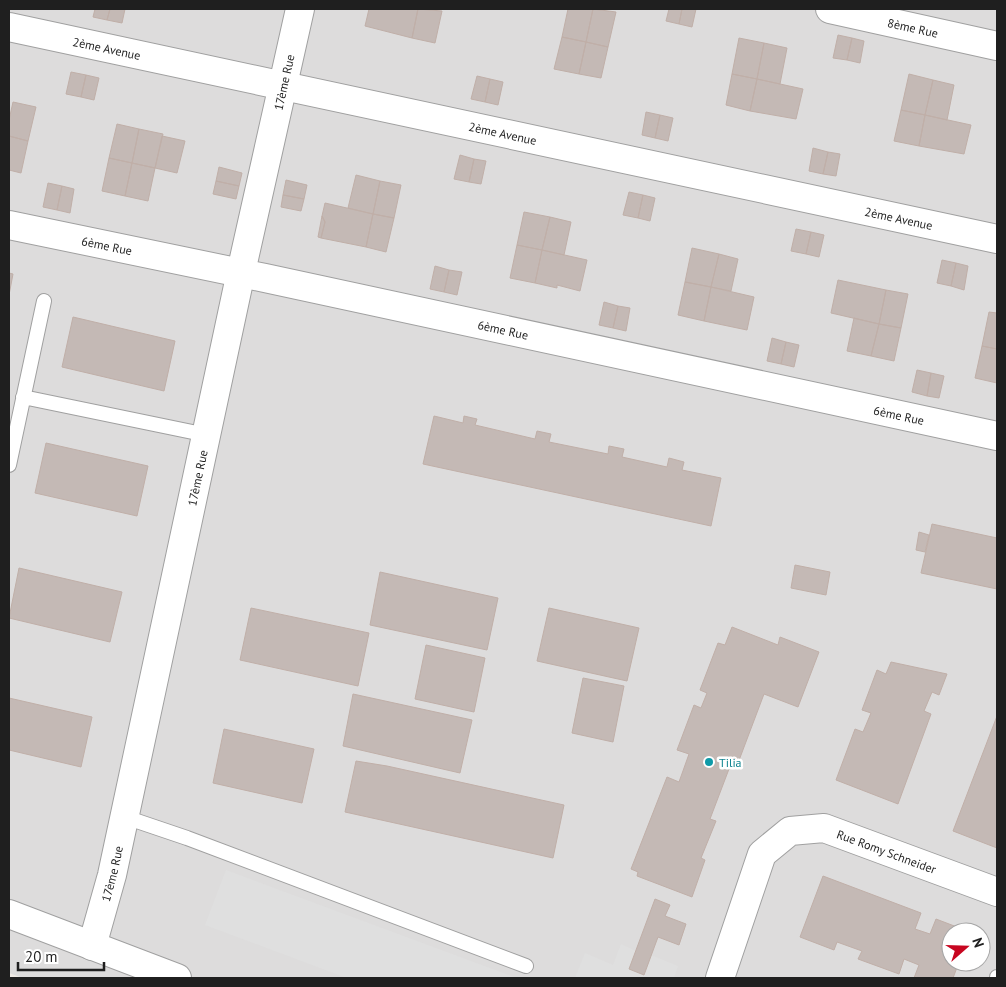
<svg xmlns="http://www.w3.org/2000/svg" width="1006" height="987" font-family="'PT Sans',sans-serif">
  <rect width="100%" height="100%" fill="#efeae5"/>
  <path fill="#dddcdc" fill-rule="evenodd" d="M9,9H997V978H23L9,973ZM951,932H981V962H951Z"/>
  <path fill="#dfdfdf" d="M226,870L517,978H347L205,925Z
    M621,944L636,951L630,969L644,974L651,955L678,966L674,978H575L585,953L613,965Z"/>
  <path fill="#c4b9b5" stroke="#c0afa8" d="M95,9H110L107,20L93,17Z
    M110,9H125L122,23L107,20Z
    M369,9H418L412,38L365,26Z
    M418,9L442,11L435,43L412,38Z
    M568,9H593L586,42L562,37Z
    M593,9L616,12L608,47L586,42Z
    M669,9H682L679,24L666,21Z
    M682,9H696L692,27L679,24Z
    M838,35L852,38L847,60L833,58Z
    M562,37L586,42L579,74L554,69Z
    M739,38L764,43L757,79L732,74Z
    M852,38L864,41L860,63L847,60Z
    M586,42L608,47L601,78L579,74Z
    M764,43L787,48L780,84L757,79Z
    M71,72L86,75L81,97L66,94Z
    M732,74L757,79L750,111L726,105Z
    M909,74L933,80L925,115L901,110Z
    M86,75L99,78L94,100L81,97Z
    M477,76L490,79L485,102L471,99Z
    M490,79L503,82L498,105L485,102Z
    M757,79L803,89L796,119L750,111Z
    M933,80L954,85L947,120L925,115Z
    M13,102L36,107L28,141L9,136V120Z
    M901,110L925,115L919,146L894,141Z
    M646,112L660,115L655,138L642,135Z
    M660,115L673,118L668,141L655,138Z
    M925,115L971,125L964,154L919,146Z
    M117,124L139,129L132,163L109,158Z
    M139,129L163,134L155,168L132,163Z
    M9,136L28,141L21,173L9,170Z
    M162,136L185,141L177,173L155,168Z
    M813,148L828,152L823,174L809,171Z
    M828,152L840,154L836,176L823,174Z
    M460,155L474,159L469,182L454,179Z
    M109,158L132,163L125,196L102,191Z
    M474,159L486,161L481,184L469,182Z
    M132,163L155,168L148,201L125,196Z
    M219,167L242,173L239,186L216,181Z
    M356,175L380,181L373,214L348,208Z
    M286,180L307,185L304,199L283,195Z
    M216,181L239,186L236,199L213,194Z
    M380,181L401,185L394,218L373,214Z
    M48,183L62,186L57,210L43,207Z
    M62,186L74,189L70,213L57,210Z
    M629,192L643,195L638,218L623,215Z
    M283,195L304,199L301,211L281,207Z
    M643,195L655,198L650,221L638,218Z
    M325,203L373,214L366,247L321,238L325,222L322,216Z
    M524,212L550,217L542,250L517,245Z
    M373,214L394,218L386,252L366,247Z
    M322,216L325,222L321,238L318,237Z
    M550,217L571,222L564,255L542,250Z
    M796,229L811,232L806,254L791,251Z
    M811,232L824,235L819,257L806,254Z
    M517,245L542,250L535,283L510,278Z
    M692,248L719,254L711,287L685,282Z
    M542,250L587,260L580,291L557,285V288L535,283Z
    M719,254L738,259L731,291L711,287Z
    M942,260L956,263L951,286L937,283Z
    M956,263L968,266L964,290L951,286Z
    M435,266L449,270L444,292L430,289Z
    M449,270L462,272L457,295L444,292Z
    M9,273L13,274L9,295Z
    M838,280L886,290L879,324L831,313Z
    M685,282L711,287L704,321L678,315Z
    M711,287L754,297L747,330L704,321Z
    M886,290L908,294L901,328L879,324Z
    M604,302L618,306L613,328L599,325Z
    M618,306L630,308L626,331L613,328Z
    M989,312L997,313V349L982,346Z
    M73,317L175,341L164,391L62,367Z
    M854,318L879,324L871,356L847,351Z
    M879,324L901,328L894,361L871,356Z
    M772,338L786,342L781,364L767,361Z
    M786,342L799,345L794,367L781,364Z
    M982,346L997,349V383L975,378Z
    M917,370L931,373L927,396L912,392Z
    M931,373L944,376L939,398L927,396Z
    M434,416L463,423L464,416L477,419L475,425L535,439L537,431L551,434L549,442L608,454L609,446L624,449L622,457L667,467L669,458L684,462L682,470L721,478L711,526L423,464Z
    M46,443L148,466L137,516L35,493Z
    M932,524L997,538V589L921,573Z
    M919,532L929,535L925,552L916,550Z
    M795,565L830,572L826,595L791,588Z
    M19,568L122,592L110,642L9,618Z
    M380,572L498,598L487,650L370,625Z
    M251,608L369,633L358,686L240,660Z
    M549,608L639,628L627,681L537,661Z
    M732,627L778,645L780,637L819,652L798,707L764,694L738,763L732,761L710,819L716,821L701,858L705,860L692,897L637,876L638,872L631,869L667,777L679,782L689,754L677,750L694,705L701,708L707,693L700,690L718,643L725,645Z
    M426,645L485,658L474,712L415,699Z
    M891,662L947,674L939,695L932,692L924,711L931,714L898,804L836,780L855,729L863,732L871,713L862,710L877,670L886,674Z
    M583,678L624,686L613,742L572,733Z
    M353,694L472,720L460,773L343,746Z
    M9,698L92,717L81,767L9,750Z
    M997,716V848L953,831Z
    M224,729L314,749L302,803L213,783Z
    M356,761L387,766L564,805L553,858L345,812Z
    M823,876L921,913L915,929L930,934L936,919L970,932H951V962H959L953,978H914L919,965L904,959L899,974L858,959L862,951L837,942L834,950L800,937Z
    M655,899L670,905L665,916L686,924L679,945L658,937L644,975L629,969Z"/>
  <g fill="none" stroke-linecap="round" stroke-linejoin="round">
    <defs>
      <path id="service" d="M23,397L207,435
        M9,465L44,301
        M125,817L187,838L526,966
        M997,978V977"/>
      <g id="minor">
        <path id="s1" d="M830,9L997,46"/>
        <path id="s2" d="M9,27L997,239"/>
        <path id="s3" d="M9,225L265,278L997,436"/>
        <path d="M9,914L177,978"/>
        <path id="s4" d="M92,946L112,875L241,272L300,9"/>
        <path id="s5" d="M720,978L762,854L790,831L824,828L997,892"/>
      </g>
    </defs>
    <use href="#service" stroke="#a0a0a0" stroke-width="16"/>
    <use href="#minor" stroke="#a0a0a0" stroke-width="30"/>
    <use href="#service" stroke="#fff" stroke-width="14"/>
    <use href="#minor" stroke="#fff" stroke-width="28"/>
  </g>
  <circle fill="#0f9aa8" stroke="#fff" stroke-width="2" cx="709" cy="762" r="5"/>
  <g text-anchor="middle" dominant-baseline="central" stroke-width="5" stroke-linejoin="round" paint-order="stroke">
    <g font-size="12" fill="#1f1f1f" stroke="#fff">
      <text stroke="none"><textPath href="#s1" startOffset="85">8ème Rue</textPath></text>
      <text stroke="none"><textPath href="#s2" startOffset="100">2ème Avenue</textPath></text>
      <text stroke="none"><textPath href="#s4" startOffset="885">17ème Rue</textPath></text>
      <text stroke="none"><textPath href="#s2" startOffset="505">2ème Avenue</textPath></text>
      <text stroke="none"><textPath href="#s2" startOffset="910">2ème Avenue</textPath></text>
      <text stroke="none"><textPath href="#s3" startOffset="100">6ème Rue</textPath></text>
      <text stroke="none"><textPath href="#s3" startOffset="505">6ème Rue</textPath></text>
      <text stroke="none"><textPath href="#s3" startOffset="910">6ème Rue</textPath></text>
      <text stroke="none"><textPath href="#s4" startOffset="480">17ème Rue</textPath></text>
      <text stroke="none"><textPath href="#s5" startOffset="268">Rue Romy Schneider</textPath></text>
      <text stroke="none"><textPath href="#s4" startOffset="75">17ème Rue</textPath></text>
    </g>
    <g font-size="12" fill="#0d838f" stroke="#fff" text-anchor="start">
      <text x="719" y="762">Tilia</text>
    </g>
  </g>
  <rect width="1006" height="987" fill="none" stroke="#1f1f1f" stroke-width="20"/>
  <g transform="translate(966 947) rotate(70)"><circle r="24" fill="#ffffff" stroke="#a5a5a5"/>
  <path d="M0-4L9 19L0 12L-9 19Z" fill="#c70620"/>
  <text y="-8" font-size="14" font-weight="bold" text-anchor="middle" fill="#1f1f1f">N</text>
  </g>
  <path d="M18 962v8h86v-8" fill="none" stroke="#1f1f1f" stroke-width="2.5"/>
  <text x="25" y="962" font-size="15" fill="#1f1f1f" stroke="#ffffff" stroke-width="4" paint-order="stroke">20 m</text>
</svg>
